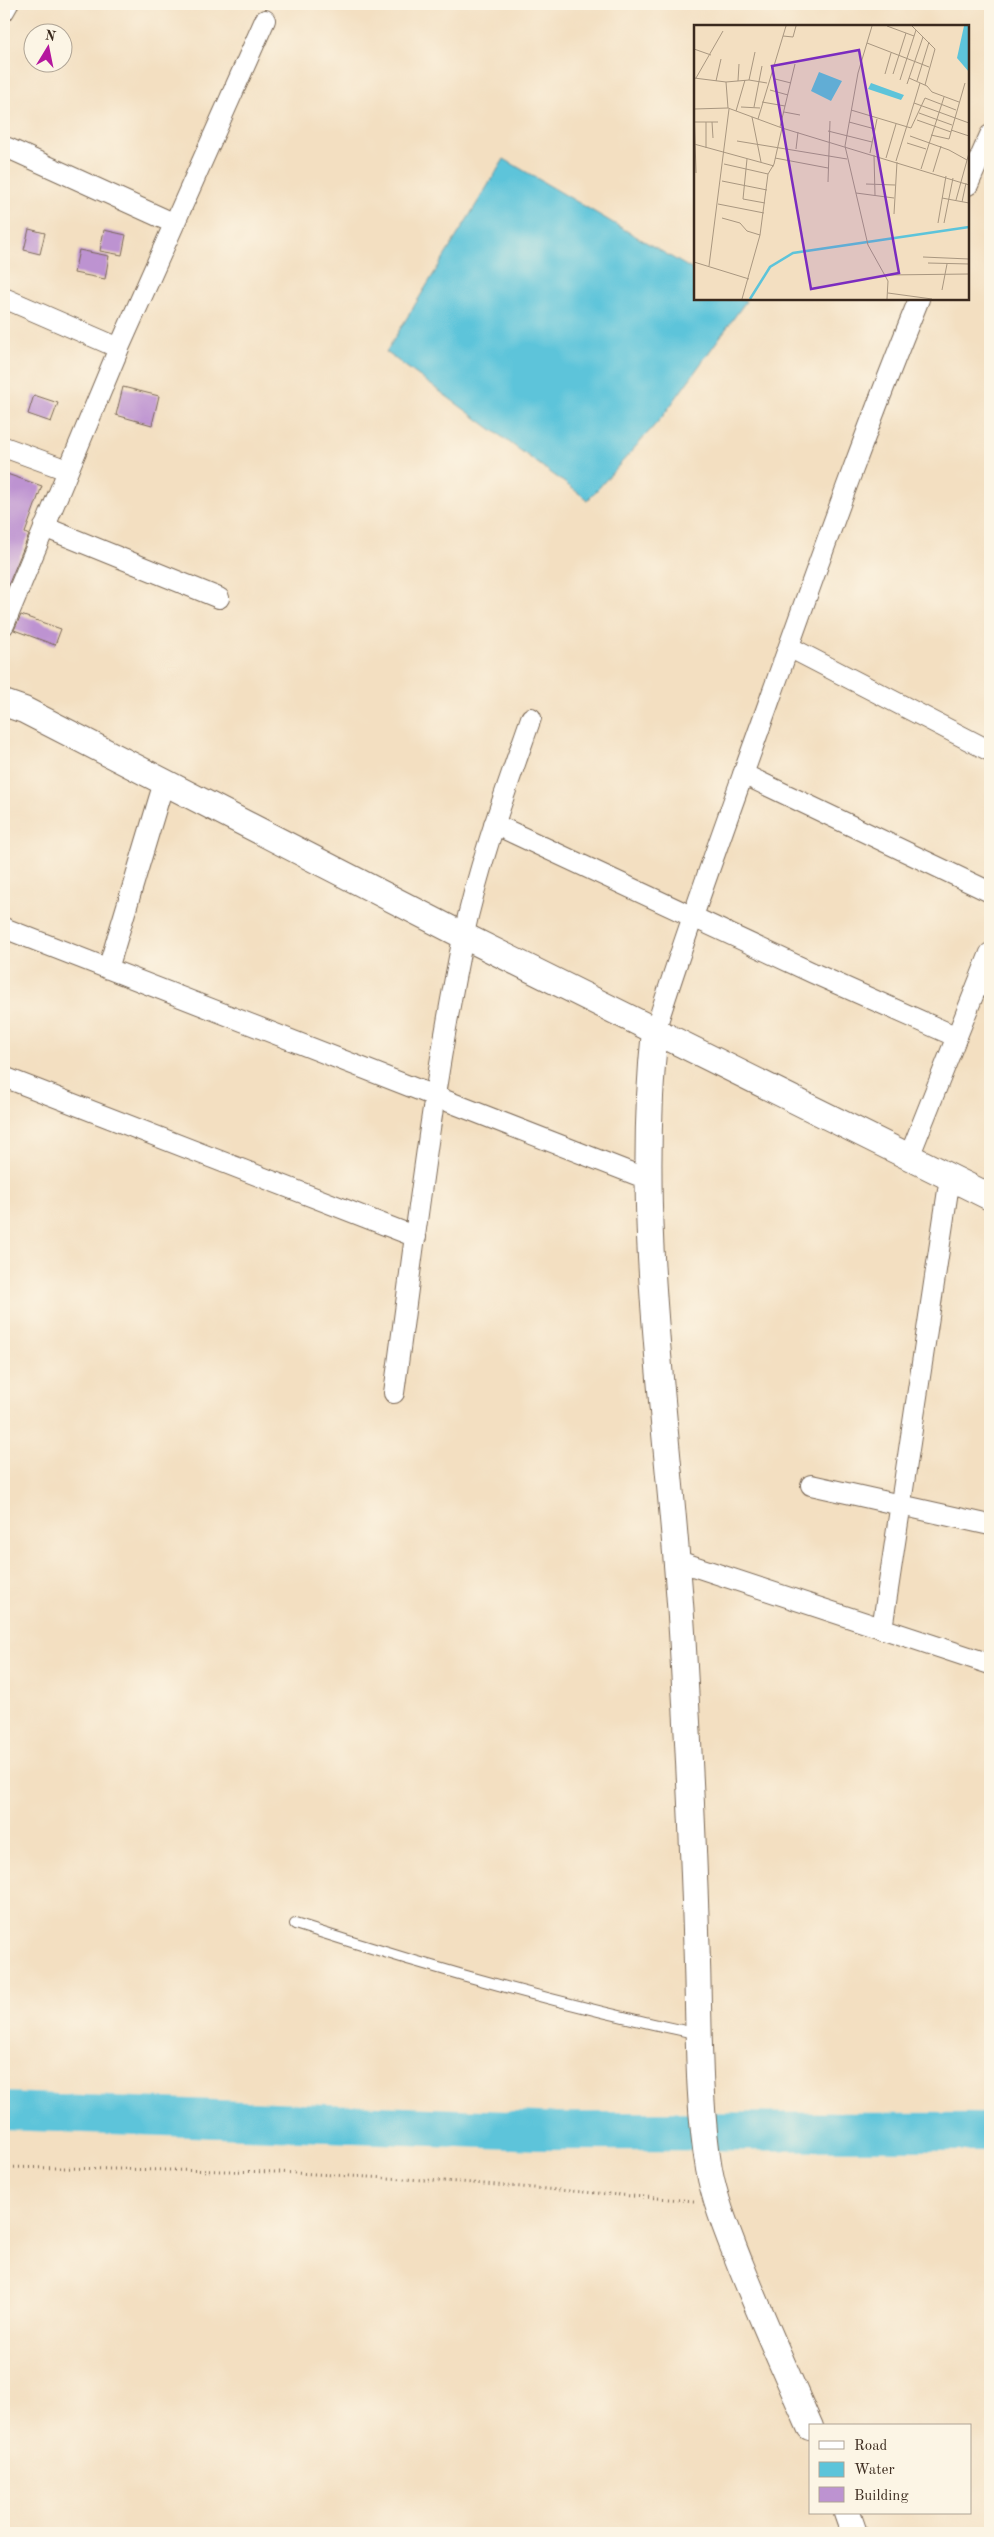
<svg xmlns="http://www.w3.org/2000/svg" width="994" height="2537" font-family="'Old Standard TT',serif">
  <rect width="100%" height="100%" fill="#fcf5e5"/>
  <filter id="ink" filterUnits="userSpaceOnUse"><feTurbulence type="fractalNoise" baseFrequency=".02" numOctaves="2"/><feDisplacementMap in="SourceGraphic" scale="10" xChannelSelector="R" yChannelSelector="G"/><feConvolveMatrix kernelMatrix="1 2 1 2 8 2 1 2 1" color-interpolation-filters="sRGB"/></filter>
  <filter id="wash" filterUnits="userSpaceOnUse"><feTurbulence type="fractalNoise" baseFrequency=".0096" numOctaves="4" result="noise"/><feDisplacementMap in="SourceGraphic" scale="20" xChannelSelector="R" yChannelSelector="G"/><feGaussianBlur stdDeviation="1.12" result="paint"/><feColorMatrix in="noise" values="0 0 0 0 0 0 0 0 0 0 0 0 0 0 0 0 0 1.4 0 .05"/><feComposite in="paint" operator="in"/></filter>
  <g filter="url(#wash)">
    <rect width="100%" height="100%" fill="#f3dfc1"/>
    <path fill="#5dc4da" stroke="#4c777c" d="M504,159L695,271V299H743L746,301L663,416L588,500L386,352Z"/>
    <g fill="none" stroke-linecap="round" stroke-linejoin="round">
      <path stroke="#5dc4da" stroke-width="38" d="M4,2111L540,2131L990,2132"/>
    </g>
    <g id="blocks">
      <path fill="#bd93d1" d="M29,229L45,233L40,254L24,250Z
        M104,230L126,235L122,255L100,251Z
        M79,250L109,256L105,279L74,273Z
        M123,387L159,396L152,425L116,415Z
        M34,395L58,403L51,422L28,414Z
        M4,473L42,486L25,533L29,535L4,595Z
        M21,615L61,629L55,645L14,630Z"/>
    </g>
  </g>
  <g filter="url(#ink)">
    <use href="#blocks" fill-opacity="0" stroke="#7b6957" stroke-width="1"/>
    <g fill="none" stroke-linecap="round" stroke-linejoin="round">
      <defs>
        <path id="service" d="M295,1924C428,1967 562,2005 699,2034"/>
        <path id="minor" d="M4,11L8,4
          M8,148L173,223
          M968,185L990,135
          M4,298L119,348
          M4,447L67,470
          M44,527L219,598
          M4,625L119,348L265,20
          M789,647L990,751
          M743,774L990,892
          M494,824L813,973L957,1037
          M4,928L647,1179
          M108,969L164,782
          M655,1031C690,919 731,809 770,699C818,565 865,431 919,299
          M4,1077L416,1237
          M909,1157L990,953
          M394,1393C415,1241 432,1088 463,938C479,863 506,790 531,718
          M811,1485L990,1525
          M678,1561L990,1664
          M882,1629L950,1177"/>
        <path id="tertiary" d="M4,703L24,710L464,936L990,1197
          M655,1031C633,1237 672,1444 683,1649C689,1754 694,1858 697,1963C699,2028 698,2105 709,2169C715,2202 728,2233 740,2264C762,2319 786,2373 810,2427
          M847,2513L854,2533"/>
      </defs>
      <use href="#service" stroke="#7b6957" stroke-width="12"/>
      <use href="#minor" stroke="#7b6957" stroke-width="22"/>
      <use href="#tertiary" stroke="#7b6957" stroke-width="28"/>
      <path stroke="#7b6957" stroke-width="3" stroke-dasharray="1 4" stroke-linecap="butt" d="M4,2167L278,2172L460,2182L694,2201"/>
      <use href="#service" stroke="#fff" stroke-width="10"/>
      <use href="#minor" stroke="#fff" stroke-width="20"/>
      <use href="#tertiary" stroke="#fff" stroke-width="26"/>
    </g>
  </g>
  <g transform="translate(694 25)">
    <rect width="275" height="275" fill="#f3dfc1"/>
    <path d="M270,1H275V47L263,33ZM125,47L148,56L137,76L117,66ZM177,58L210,70L207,75L174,64Z" fill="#5dc4da"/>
    <path fill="none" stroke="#5dc4da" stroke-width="2.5" d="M56,274L76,242L99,228L275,202"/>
    <path fill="none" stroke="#a99780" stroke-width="1" d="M178,1L164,48L151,121L174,220L194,256L193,274M193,1L220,11M218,1L241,24L231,60M89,11L99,12L102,1M173,18L235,42M0,24L17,30M191,49L197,28M199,49L212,8M0,53L32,57L34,83L88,103M2,53L29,6M215,53L233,61L238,67L265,77M81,54L97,58M55,55L61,27M206,55L222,5M22,56L27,34M44,56L45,39M223,56L235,17M32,57L55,55L73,58M213,59L229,12M76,65L94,70M68,77L91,81M220,78L226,58M0,81L2,148M47,82L66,83M60,82L68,41M0,84L34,83M157,85L217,103L231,73L262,85M42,86L51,55M90,87L106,90M225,88L258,100M58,92L67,137M64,94L92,1M223,95L257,107M1,97H24M12,97V123M18,97L19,113M155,97L181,104M86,102L101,39M257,105L275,111M134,106L178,117M237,110L255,114L271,58M216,111L255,125L273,135M43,116L153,134M213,118L232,124M0,119L80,141M102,124L104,107M176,128L183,94M180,130L181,170M81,133L134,143M192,133L202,99M53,134L49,174L71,178M202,136L220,78L275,98M30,139L74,149M227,144L250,72M239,147L247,121M28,156L73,165M134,157L136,96M172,159L201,160M162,168L200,173M248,173L275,178M262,175L275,128M268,177L272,158M24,179L70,188M200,189L203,137M28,193L46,198L53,206L66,210M244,198L252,151M250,198L259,153M229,232L275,234M0,237L55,254M234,238L275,239M15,241L35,84M192,250L275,249M248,265L253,239M194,268L238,274M48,274L66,210L74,149L80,139L88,103L275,160"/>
    <path fill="#7b2cbf" fill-opacity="0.15" stroke="#7b2cbf" stroke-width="2.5" d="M165,25L205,248L117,264L78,41Z"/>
    <rect width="275" height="275" fill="none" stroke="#3b2a1e" stroke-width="2.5"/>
  </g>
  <rect width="994" height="2537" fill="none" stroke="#fcf5e5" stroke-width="20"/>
  <rect x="809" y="2424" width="162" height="90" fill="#fcf5e5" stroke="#afa495"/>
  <rect x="819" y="2441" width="25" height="8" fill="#ffffff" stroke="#afa495"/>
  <text x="854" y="2450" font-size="15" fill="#3b2a1e">Road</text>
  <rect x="819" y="2462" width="25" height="15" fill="#5dc4da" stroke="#afa495"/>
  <text x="854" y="2474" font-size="15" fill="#3b2a1e">Water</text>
  <rect x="819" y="2487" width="25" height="15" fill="#bd93d1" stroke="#afa495"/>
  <text x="854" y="2500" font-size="15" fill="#3b2a1e">Building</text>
  <g transform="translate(48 48) rotate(10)"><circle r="24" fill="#fcf5e5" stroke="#afa495"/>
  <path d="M0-4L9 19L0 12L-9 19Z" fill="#b5179e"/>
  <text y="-8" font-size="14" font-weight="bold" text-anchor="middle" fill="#3b2a1e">N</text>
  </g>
</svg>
